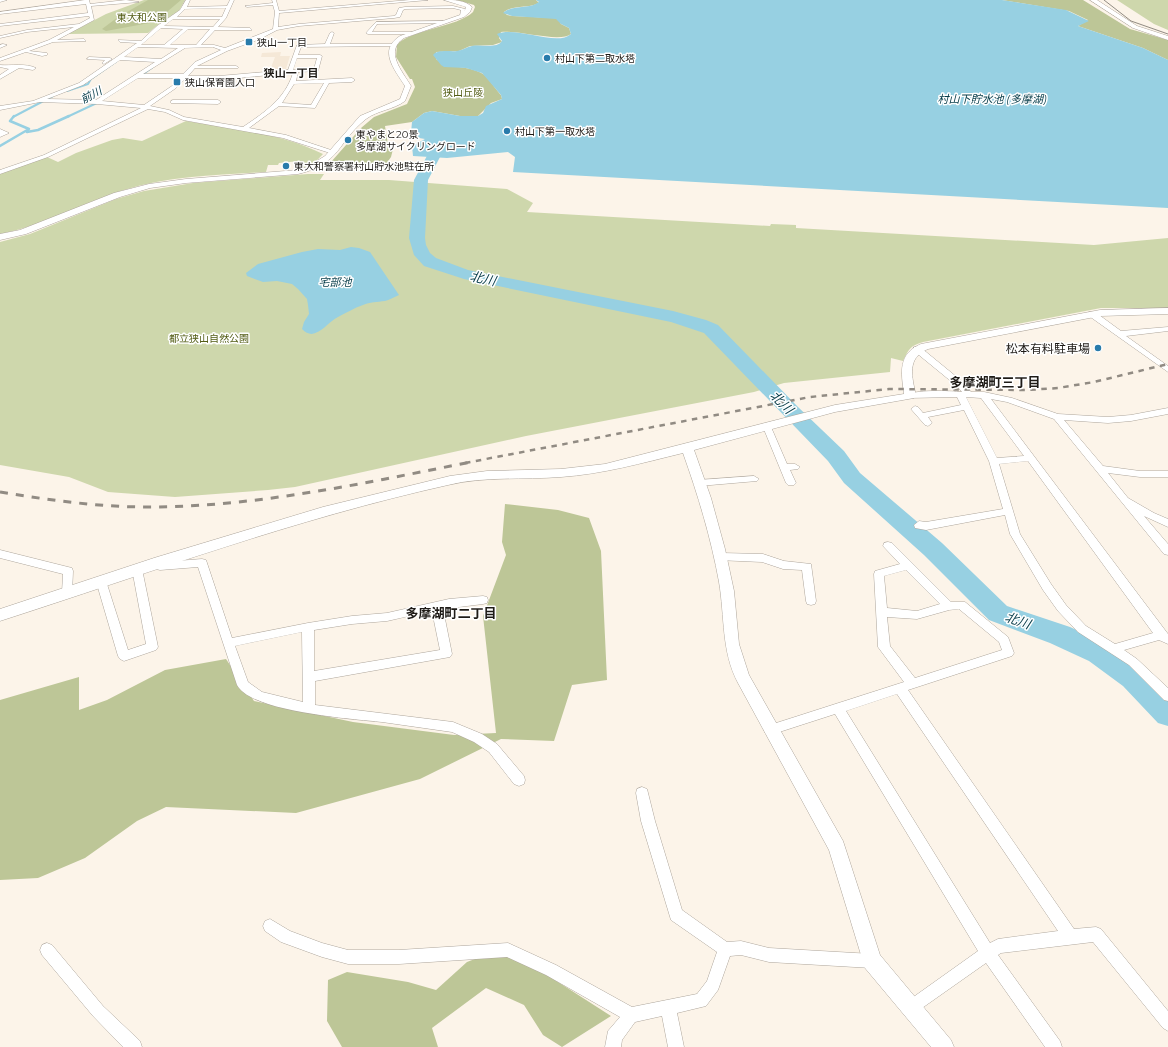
<svg xmlns="http://www.w3.org/2000/svg" width="1168" height="1047" font-family="Montserrat,'Noto Sans JP',sans-serif">
  <rect width="100%" height="100%" fill="#fcf4e9"/>
  <path fill="#f5e8d7" d="M281,52L280,56H290L286,69L270,70L275,57H261L262,53Z"/>
  <path fill="#ced7ac" d="M144,0H185L179,11L159,24L148,33L68,34L106,14Z
    M1117,0H1168V30L1154,24Z
    M186,121C232,129 281,133 323,154C316,162 310,167 299,169L300,161L279,163L278,165H268L266,172C219,175 169,176 124,190C82,203 43,226 0,234V174L47,157L58,162L76,153L112,140L123,138L142,141Z
    M308,174H324L320,180H389L507,189L533,203L527,212L770,226L771,224L796,225V228L1094,245L1168,238V308H1101L923,342C910,346 909,349 903,361L891,358L890,372L784,383L754,392L526,436L295,487L268,490L175,497L108,492L69,477L0,465V242L30,234L116,199L144,191L193,183Z"/>
  <path fill="#bdc697" d="M148,0H181L155,22L106,31L102,29L118,17Z
    M457,0H536L539,3C529,9 514,4 504,12L507,15L512,16L554,18L558,19L561,24L569,28L571,34C560,43 518,30 501,32L499,38L502,42L493,45L470,46L459,51L436,52V59C449,69 469,65 483,74C487,76 497,91 501,95L502,99L491,103L478,116H460L432,111L424,113L412,122L385,126L388,145H394L391,157L382,170L343,167L332,165L331,162L361,128L374,117L407,104L415,87L412,79H410L396,57L397,45C408,30 458,27 473,12L475,7L474,5Z
    M1002,0H1083L1130,29L1168,40V60L1143,48L1078,26L1088,20L1069,11Z
    M505,504L558,510L589,518L601,551L607,680L572,685L554,741L501,739L420,779L296,813L166,807L137,821L85,858L38,878L0,880V700L79,677V710L107,700L165,670L226,659L254,701L353,722L454,735L496,733L483,616L506,555L502,542Z
    M493,952L516,955L611,1016L562,1047L543,1035L524,1005L486,988L432,1028L438,1047H342L327,1021L328,980L347,972L408,982L436,990L467,962Z"/>
  <path fill="#97d0e2" d="M536,0H1002L1066,10L1089,21L1078,26L1143,48L1168,60V208L513,172L515,157L508,152L447,158L413,156L412,146L425,139L413,137L411,133L412,122L424,113L432,111L460,116H478L483,113L486,106L502,99L501,95L482,73L466,68L444,67L441,65L433,55C438,49 450,52 457,51C463,50 467,47 472,46C481,44 497,49 502,41L497,34C517,26 557,47 571,34L569,28L561,24L556,19L512,16L503,13C513,4 529,10 539,2Z
    M351,247L359,248L370,252L399,295C394,297 389,300 385,301C377,302 370,302 363,305C354,308 346,313 338,317C326,323 315,343 302,329L304,322L309,314L308,305L307,299L298,289L292,284L277,281L263,282L247,276L246,273L258,264L302,252L318,249L340,250Z"/>
  <g fill="none" stroke-linecap="round" stroke-linejoin="round">
    <path stroke="#97d0e2" stroke-width="2" d="M139,77L153,67
      M67,91L88,84L91,79L117,61
      M13,117L53,96
      M67,117L101,101"/>
    <path stroke="#97d0e2" stroke-width="2.5" d="M27,132L38,130L69,116
      M0,146L29,129L10,121L14,116"/>
    <path fill="#97d0e2" fill-rule="evenodd" d="M433,153L438,154L440,157L428,180L425,238L426,245L430,253L436,258L468,270L673,311L706,320L718,325L798,407L844,451L860,473L942,543L1007,606L1070,627L1109,645L1143,670L1168,695V726L1158,723L1123,686L1089,661L1050,643L989,620L924,555L844,483L828,461L704,333L671,322L464,279L424,266L414,255L409,238L414,180L428,154Z"/>
    <defs>
      <path id="minor" d="M0,0H7L0,2Z
        M85,0H89L90,4L126,0L139,2L91,6L94,20L57,40L84,39L86,41L53,42L29,51L47,53V55L42,56L26,52L0,61V58L49,40L74,27L27,32L0,38V36L27,30L79,24L90,18L89,16L0,26V24L88,13L86,4L0,14V12Z
        M186,0H190L187,7L227,6L230,0H234L226,18L218,27L250,28L252,30H215L201,45H214L225,48L273,29L275,12L273,5L247,7L245,6L273,3L272,0H276L279,11L410,0H428L279,13L278,27L299,24L394,16L396,15L399,8L405,7L453,6L465,9L464,16L462,17L460,16L461,10L453,8L405,9L403,10L400,17L394,18L299,26L277,30L260,39L227,51L197,66H236L238,67V68H195L188,76H219L288,70L297,45L325,44L330,33L332,32L334,33L330,44H394L392,46L301,47L298,55H320L322,56L318,71L298,72L296,81L352,78L355,80L352,82L329,83L315,108L279,106L249,128L286,135L334,151V153H330L283,138L183,120L165,112L148,109L48,157L0,174V170L44,155L141,108L97,104L40,102L0,110V106L33,101L79,83L137,43L120,42L118,40L141,41L157,26L180,10ZM226,8L222,17H177L185,9ZM173,19H220L213,27L164,26ZM161,28L183,29L164,45H141ZM188,29H210L196,45H170ZM138,47L178,48L161,59L124,57ZM213,47L221,50L195,62L183,74H143L185,48ZM297,58H317L314,69L293,70ZM120,60L155,62L96,100L47,99L83,85ZM290,73H293C285,99 265,112 243,127L184,117L169,110L150,106L176,88L185,79L219,80ZM138,78H180L172,86L144,105L102,101ZM324,83L311,105L282,103L294,84Z
        M443,21L445,23L377,24L372,32H414L412,34H368L366,33L376,22Z
        M3,44L7,45L0,48V45Z
        M89,57L110,58L112,59L104,64L102,63L105,60L87,59Z
        M0,65C11,66 26,63 36,68L33,70L19,68L0,79V75L9,69L0,67Z
        M173,100H218L221,102L218,104L171,103V101Z
        M0,129L9,133L0,137Z
        M1089,312H1095L1121,331L1168,327V331L1126,336L1168,366V372L1089,316Z
        M914,347H920L964,383L971,392H984L1012,398L1058,414L1108,417L1131,415L1168,408V414L1131,421L1108,423L1064,420L1103,466L1140,471H1168V477H1140L1108,473L1128,498L1154,513L1168,519V527L1144,516L1168,544V555L1164,554L1054,419L1007,402L991,399L1168,634V644L1159,640L1124,650L1137,659L1168,688V701L1164,700L1129,665L1078,632L1058,611L1043,590L1010,534L1005,515L926,530L915,528L914,525L919,521L926,522L1003,509L989,461L964,410L928,417L932,423L928,426L925,425L911,409L915,406L918,407L923,413L961,405L957,397L907,398L906,396C913,389 951,391 962,392L958,387L914,351ZM966,397L981,398L1024,456L997,458ZM1028,461L1153,633L1115,644L1086,626L1066,605L1051,584L1020,534L999,464Z
        M767,424L771,427L787,464H795L800,467L798,469L790,470L796,483L794,485H788L786,483L763,427Z
        M754,476L759,479L757,481L699,486L694,483L699,480Z
        M888,542L892,543L951,602H965L1008,637L1014,653L1012,656L908,690L1074,929L1096,927L1101,929L1168,1011V1031L1163,1028L1093,942L1001,953L998,955L1060,1041L1062,1047H1045L986,963L915,1013L910,1016L905,1013L902,1008L905,1003L978,951L835,714L770,735L766,734L764,730L766,726L770,725L904,682L878,647L874,574L875,571L900,564L883,546L884,543ZM906,570L940,604L917,611L887,608L884,576ZM959,609L999,642L1002,650L915,678L890,646L887,617L917,619L949,610ZM897,694L1058,931L998,939L990,943L846,711Z
        M0,550L72,568L73,571L72,593L71,596H63L62,593L63,574L0,558Z
        M721,553L763,554L784,561L811,564L816,601L815,604L811,605L807,604L806,601L802,570L783,569L762,562L717,560L716,557L717,554Z
        M159,558L163,559L164,562L202,559L206,560L232,638L308,623L352,616L387,613L449,599L483,596L487,597L488,600L487,603L483,604L443,609L452,654L450,657L315,681V705L453,722L482,734L497,744L524,776L525,780L524,784L519,786L514,784L489,752L474,742L452,732C429,729 405,725 382,722C353,719 251,712 237,685L198,567L160,570L156,569L154,562L155,559ZM432,611L440,650L314,671V630L352,624L387,621ZM302,632L303,702L262,692L248,682L235,646Z
        M137,565L141,566L142,569L158,647L156,650L124,661L120,659L118,656L96,581L97,578H105L106,581L128,650L146,644L132,569L133,566Z
        M642,787L647,789L655,821L682,910L727,942L741,941L769,948L872,954L877,956L879,961L877,966L872,968L769,962L741,955L730,956L718,990L706,1006L677,1013L684,1047H668L662,1016L635,1022L622,1040L621,1047H605L608,1031L620,1017L546,975L507,957L399,964H348L322,957L281,942L265,931L263,926L265,921L270,919L290,931L322,943L348,950H399L508,943L556,965L632,1007L697,994L707,981L717,952L671,920L641,821L636,793L637,789Z
        M47,943L52,945L103,1006L140,1041L142,1047H123L93,1016L42,955L40,950L42,945Z"/>
      <path id="tertiary" d="M444,0C454,0 465,0 472,7L470,12L464,17L404,38C384,51 402,71 411,86L405,101C393,110 378,110 366,119C337,142 341,164 298,174L186,183L150,188L120,197L26,234L0,240V234L20,230L114,193L149,184L186,179L298,170L307,167L325,156L360,116L400,99L405,86C394,69 378,50 400,36L460,15L465,10L466,7Z
        M1090,0H1097L1137,26L1168,36V40L1133,28Z
        M1168,308V314L1100,316L928,349C906,358 912,377 916,396L914,398L835,412L694,450L711,498L725,549L734,591L739,644L749,675L843,841L880,955L951,1040L954,1047H931L865,968L829,850L738,683C721,651 725,617 719,582C711,538 698,495 683,453C642,463 603,474 561,477C523,480 485,476 448,485C295,519 149,573 0,621V609L154,558L323,507L450,476L487,471L561,469L605,464L835,405L904,394C901,372 898,354 921,344L1100,310Z"/>
    </defs>
    <use href="#minor" stroke="#aea69c" stroke-width="1"/>
    <use href="#tertiary" stroke="#aea69c" stroke-width="1"/>
    <use href="#minor" fill="#fff" fill-rule="evenodd"/>
    <use href="#tertiary" fill="#fff" fill-rule="evenodd"/>
    <path stroke="#918b83" stroke-width="1" d="M1104,0L1131,21L1168,34"/>
    <path stroke="#918b83" stroke-width="2.5" stroke-dasharray="5.5 5.5" stroke-linecap="butt" d="M465,463L810,397L889,389L1028,390L1058,388L1094,382L1168,364"/>
    <path stroke="#918b83" stroke-width="3" stroke-dasharray="8 8" stroke-linecap="butt" d="M0,492C49,500 98,507 147,507C257,507 364,483 471,462"/>
  </g>
  <g fill="#287bab" stroke="#fff" stroke-width="1.5">
    <rect x="245" y="38" width="8" height="8" rx="2"/>
    <circle cx="547" cy="58" r="4"/>
    <rect x="173" y="78" width="8" height="8" rx="2"/>
    <circle cx="507" cy="131" r="4"/>
    <circle cx="348" cy="140" r="4"/>
    <circle cx="286" cy="166" r="4"/>
    <circle cx="1098" cy="348" r="4"/>
  </g>
  <g text-anchor="middle" dominant-baseline="central" stroke-width="3" stroke-linejoin="round" paint-order="stroke">
    <g font-size="10" fill="#525c14" stroke="#fff">
      <text x="142" y="17">東大和公園</text>
      <text x="463" y="92">狭山丘陵</text>
      <text x="209" y="338">都立狭山自然公園</text>
    </g>
    <g font-size="10" fill="#1e1b17" stroke="#fff" text-anchor="start">
      <text x="257" y="42">狭山一丁目</text>
      <text x="555" y="58">村山下第二取水塔</text>
      <text x="185" y="82">狭山保育園入口</text>
      <text x="515" y="131">村山下第一取水塔</text>
      <text x="356" y="134">東やまと20景<tspan x="356" dy="12">多摩湖サイクリングロード</tspan></text>
      <text x="294" y="166">東大和警察署村山貯水池駐在所</text>
    </g>
    <g font-size="11" font-weight="bold" fill="#1e1b17" stroke="#fff">
      <text x="291" y="73">狭山一丁目</text>
    </g>
    <g font-size="11" font-style="italic" fill="#053b48" stroke="#fff">
      <text transform="translate(91 95) rotate(-28)">前川</text>
      <text x="992" y="99">村山下貯水池 (多摩湖)</text>
      <text x="335" y="282">宅部池</text>
    </g>
    <g font-size="12" fill="#1e1b17" stroke="#fff" text-anchor="end">
      <text x="1090" y="348">松本有料駐車場</text>
    </g>
    <g font-size="13" font-style="italic" fill="#053b48" stroke="#fff">
      <text transform="translate(483 278) rotate(12)">北川</text>
      <text transform="translate(782 402) rotate(45)">北川</text>
      <text transform="translate(1018 620) rotate(19)">北川</text>
    </g>
    <g font-size="13" font-weight="bold" fill="#1e1b17" stroke="#fff">
      <text x="995" y="382">多摩湖町三丁目</text>
      <text x="451" y="613">多摩湖町二丁目</text>
    </g>
  </g>
</svg>
